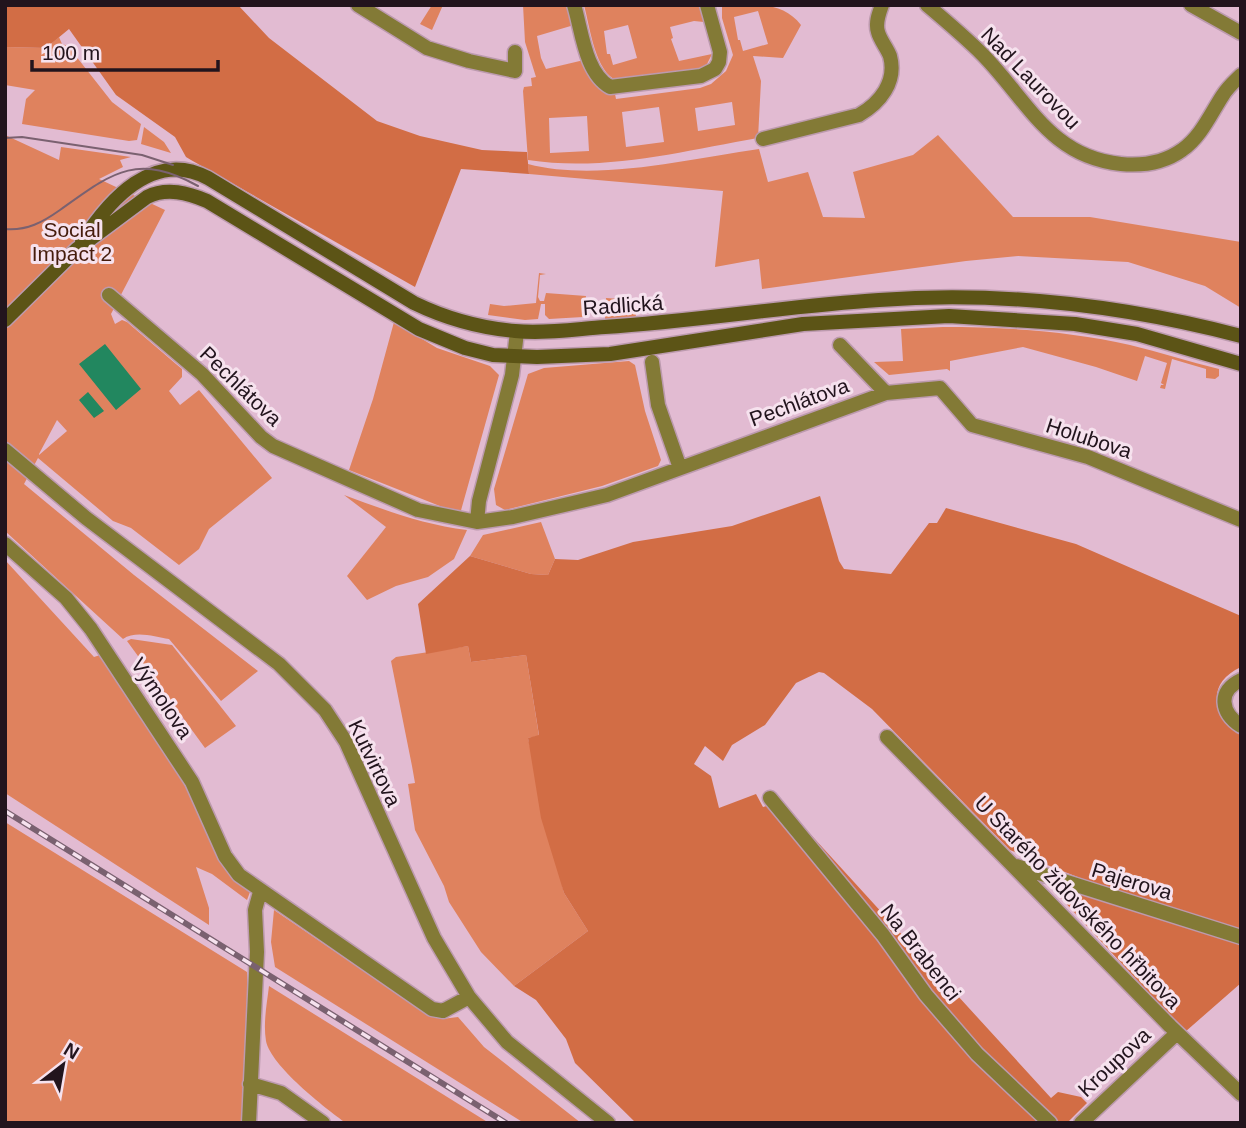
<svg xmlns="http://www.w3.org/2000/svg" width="1246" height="1128" font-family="Helvetica,sans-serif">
  <rect width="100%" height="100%" fill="#e2bbd2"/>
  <path fill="#df825e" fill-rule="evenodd" d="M432,5H443L432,30L420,24Z
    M523,5H567L574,25L537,36L541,58L546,69L584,60C589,78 594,90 615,94L616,99L700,88L711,84L726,71L733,55L722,18V5C752,5 782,0 801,25L783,58L753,56L761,81L758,138C683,151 605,172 528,160L523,91L524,87L532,86L531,78L536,77L525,42ZM758,11L768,44L743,51L740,40H738L734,17ZM732,102L735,125L698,131L695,108ZM659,107L664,142L626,147L622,112ZM587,116L589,151L550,153L549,118Z
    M584,5H699L704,22L694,21L670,27L673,38L671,39L679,61L712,54L707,64L697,70L618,81C595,73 590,27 584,5ZM628,25L637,58L613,65L610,54H607L604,31Z
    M59,37L62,44L68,46L112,102L141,124L137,140L129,141L22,124L26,99L35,90L5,85V47L46,48Z
    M144,127L164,142L171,153L141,144Z
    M5,135L59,160L61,147L131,157L120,160L123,167L99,179L165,210L111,314L115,324L122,320L127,322L176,364L182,369V377L169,391L180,405L199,390L272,478L209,529L199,549L179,565L131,528L113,521L38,458L24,484L134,575L258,671L221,701L169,639C155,637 136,630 123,639L5,531ZM57,420L67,431L39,455V454Z
    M938,135L1013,217H1090L1241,242V308L1205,286L1128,262L1018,256L966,261L762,289L759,259L715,267L723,191L529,174L528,164C596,182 689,159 759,149L768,182L808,172L823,217L865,218L853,172L913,155Z
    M539,273L546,274L540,275L538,297L540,301H544L546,293L586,296L583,317L549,319L545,315V304H541L538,319L525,320L488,315L490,304L504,306L536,303Z
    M606,298L646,301L647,312H637L635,318L605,319Z
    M394,322L437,348L490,366L499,375L460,514L349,470L373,399Z
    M943,327C1006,327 1069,331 1130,345C1160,352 1189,362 1219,369V376L1215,379L1206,378V369L1172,359L1165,389L1160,388L1161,385H1164L1161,383L1167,363L1145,356L1137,381L1096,367L1023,347L950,361V371L947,369L889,375L874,362L903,361L901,329Z
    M629,361L635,365L645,411L661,460L658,466L602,486L505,510L496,505L494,489L528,374L544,368Z
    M344,495C385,510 424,525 467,530L454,559L428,577L396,586L367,600L347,576L386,527Z
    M541,522L555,559L548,575L531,574L470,556L483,535Z
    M5,560L94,657L100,655L180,776L230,875L250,892L247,900L212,874L196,867L209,908V925L5,793Z
    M131,639L172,645L236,726L205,748L127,641Z
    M468,646L471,662L526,655L539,736L528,738L564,893L588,931L514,986L481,952L449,902L444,886L415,830L408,784L415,783L412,766L391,661L396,657Z
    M5,822L247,972L248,999L243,1123H5Z
    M274,910L427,1014L442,1019L458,1017L484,1047L581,1123H524L275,967L271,942Z
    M269,986L489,1123H346C325,1108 271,1066 266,1041C263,1023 267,1003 269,986Z"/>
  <path fill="#d26d45" d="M5,5H238L269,38L377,121L420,136L482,150L527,152L529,174L461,169L415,287L191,160L186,157L175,137L116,95L69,29L46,48L5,47Z
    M820,496L839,561L844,569L891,574L929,523H937L946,508L1076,544L1241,616V667C1205,684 1213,714 1241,733V931L1080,878L1010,850L872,709L824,673L819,672L796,683L765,725L732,745L723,761L705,746L694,764L711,776L719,808L756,794L763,807L781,802L1051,1098L1058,1092L1081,1097L1087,1103L1067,1123H636L575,1063L566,1039L536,1000L514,986L588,931L564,893L541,818L528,738L539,735L526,655L471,662L468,646L426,654L418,604L470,556L531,574L548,575L555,559L578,560L633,542L732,526Z
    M1053,884L1241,943V983L1185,1032L1061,898Z"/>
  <path fill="#22875f" d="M105,344L141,389L116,410L79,364Z
    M88,392L104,411L94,418L79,400Z"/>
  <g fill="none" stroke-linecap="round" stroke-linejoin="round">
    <defs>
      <path id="minor" d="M358,5L427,48L469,61L515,71V52
        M574,5C582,31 585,73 610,87L701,76L715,69L719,62L720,52L707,5
        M927,5C946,21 966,38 983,55C1028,101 1050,157 1121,164C1143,166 1164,163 1182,150C1201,137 1211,113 1223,95C1228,87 1235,81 1241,75
        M1191,5L1241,33
        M763,139L859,115C880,103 897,82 890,56C887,48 880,40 878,32C875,23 879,13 882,5
        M109,295L202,374L261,437L273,446L418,510L477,522L513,517L607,495L886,393L940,388L972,425L1088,457L1241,520
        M840,345L886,393
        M652,362L658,405L680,468
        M5,450L86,518L279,664L325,710L346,742L434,938L469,997L507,1042L608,1123
        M477,522L479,501L512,375L517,332
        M5,544L66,598L91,629L192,782L225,856L239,875L432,1009L443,1011L469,997
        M1241,680C1217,691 1221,713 1241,726
        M887,737L1170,1026L1241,1094
        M770,798L883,935L926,995L977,1054L1050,1123
        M1016,866L1241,937
        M250,1084L281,1093L323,1123
        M249,1123L257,952L255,910L260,892
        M1081,1123L1177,1033"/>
      <path id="secondary" d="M82,242C109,200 154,149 208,178L414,303C445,318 481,328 515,331C545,334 576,329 605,327C697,321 787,306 879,300C1002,291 1122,305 1241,336
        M5,320L77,249L147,197C167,187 188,193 207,201L419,329L465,348L493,355L537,357L610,354L803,324L949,316L1075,324L1137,334L1241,364"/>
    </defs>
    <use href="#minor" stroke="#bc9aae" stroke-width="17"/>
    <use href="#secondary" stroke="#bc9aae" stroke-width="17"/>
    <use href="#minor" stroke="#837a36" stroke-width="14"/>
    <use href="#secondary" stroke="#5c5416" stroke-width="14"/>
    <path stroke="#7a6170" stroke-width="2" d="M5,138L22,137L142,155L173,165
      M5,229C27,231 43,222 60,210C112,173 136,152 198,186"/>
    <defs>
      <path id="rail" d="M5,811L506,1123"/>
    </defs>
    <use href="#rail" stroke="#7a6170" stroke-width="6"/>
    <use href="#rail" stroke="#f6e2ee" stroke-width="3.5" stroke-dasharray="10" stroke-linecap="butt"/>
  </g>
  <g text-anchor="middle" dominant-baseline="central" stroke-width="6" stroke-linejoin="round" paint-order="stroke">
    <g font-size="21" fill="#22141d" stroke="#f6e2ee">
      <text transform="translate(1031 78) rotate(46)">Nad Laurovou</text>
      <text transform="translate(623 305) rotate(-4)">Radlická</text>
      <text transform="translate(241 386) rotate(44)">Pechlátova</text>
      <text transform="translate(799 402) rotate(-20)">Pechlátova</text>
      <text transform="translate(1089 438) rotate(18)">Holubova</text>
      <text transform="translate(162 698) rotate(56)">Výmolova</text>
      <text transform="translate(375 763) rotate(64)">Kutvirtova</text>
      <text transform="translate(1132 881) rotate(17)">Pajerova</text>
      <text transform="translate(1078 902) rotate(46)">U Starého židovského hřbitova</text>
      <text transform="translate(921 952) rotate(52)">Na Brabenci</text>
      <text transform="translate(1114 1062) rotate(-43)">Kroupova</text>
    </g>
    <g font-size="21" fill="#451c0c" stroke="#f6e2ee">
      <text x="72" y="229">Social<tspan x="72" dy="24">Impact 2</tspan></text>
    </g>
  </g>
  <rect width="1246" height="1128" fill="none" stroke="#22141d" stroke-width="14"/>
  <g transform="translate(63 1065) rotate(31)" stroke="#f6e2ee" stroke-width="5" paint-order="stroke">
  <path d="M0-5L12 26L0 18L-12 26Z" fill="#22141d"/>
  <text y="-10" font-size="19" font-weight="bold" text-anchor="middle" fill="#22141d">N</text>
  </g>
  <path d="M32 60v10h186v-10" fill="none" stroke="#22141d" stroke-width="3.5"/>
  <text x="42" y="60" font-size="21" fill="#22141d" stroke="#f6e2ee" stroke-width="5" paint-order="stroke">100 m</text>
</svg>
